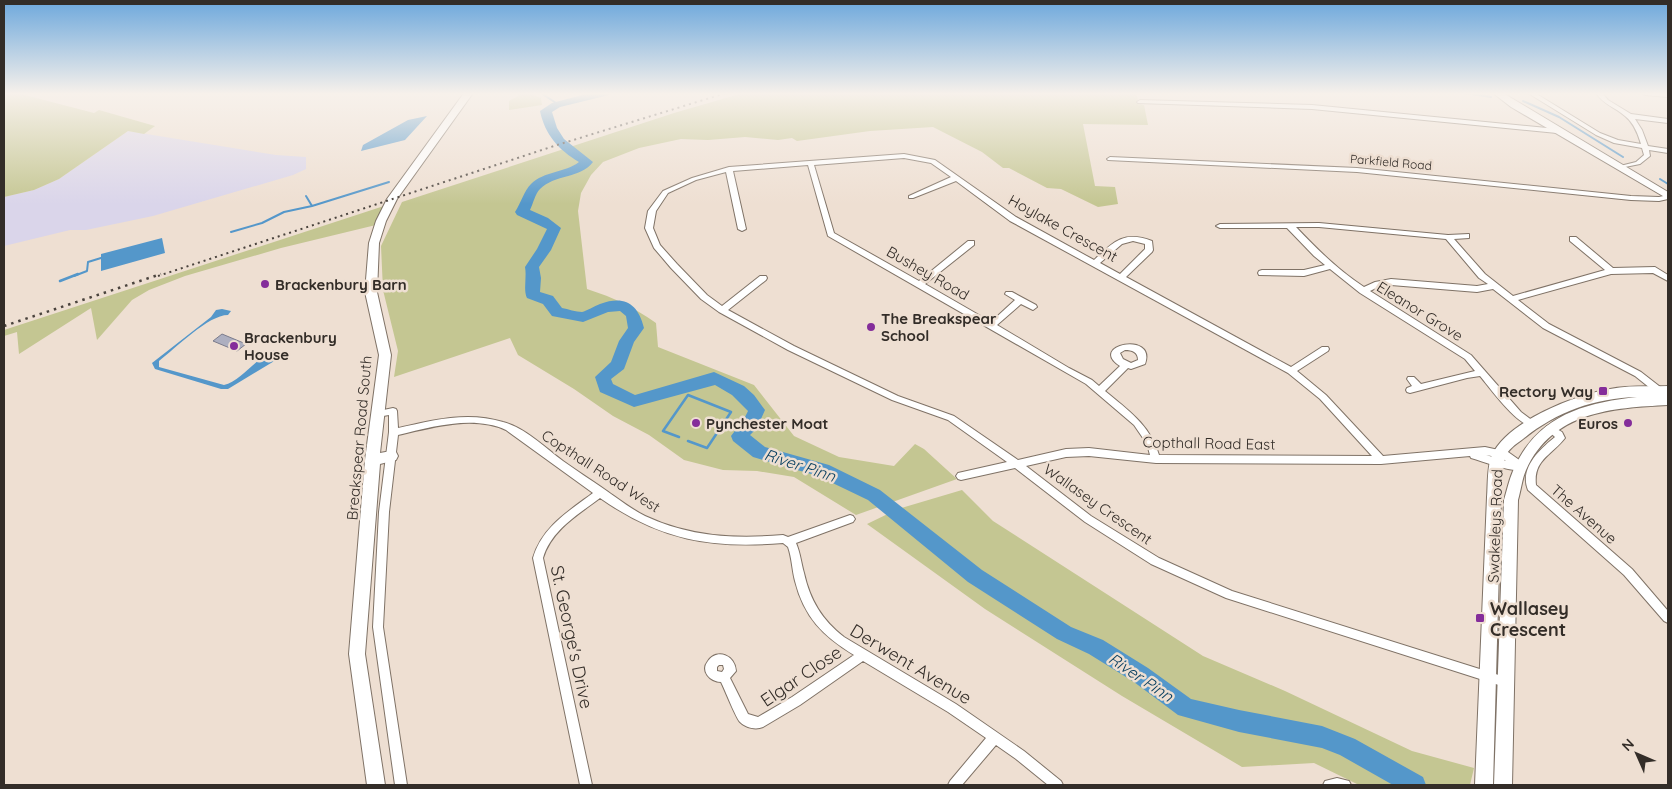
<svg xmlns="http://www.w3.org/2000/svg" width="1672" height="789" font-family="Quicksand,sans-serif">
  <rect width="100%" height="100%" fill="#eedfd2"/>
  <path fill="#dad5ea" d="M128,131L276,155L306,157V169L293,175L153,216L86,230H70L4,246V197L34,190L59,179Z"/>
  <path fill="#c4c692" d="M17,93L94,113L99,110L155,126L144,134L128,131L59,179L34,190L4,197V94Z
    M519,93H529L541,98L542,105L509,110V101L518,96Z
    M743,93H1136L1139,104L1144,105L1148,125L1083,124L1095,186L1115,187L1118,204L1098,207L1061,189L1047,188L1009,168H1003L982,152L933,127L870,131L797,141L792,138L778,140L745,137L708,140L681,139L639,148L603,162L591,175L581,193L578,211L587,289C615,298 633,307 656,323L658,347L754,385L794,436L839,457L894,466L915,444L924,449L957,479L856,515L794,477L757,471L723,470L684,460L649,435L613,416L574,389L518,355L510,338L394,377L398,351L383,290L381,246L402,202L674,113Z
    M387,205L380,224L281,248L185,276L149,290L132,300L97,340L91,308L19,354L17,332L4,336V330Z
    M962,490L993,521L1203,656L1285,691L1412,751L1474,768L1470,785H1359L1314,763L1242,767L1122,696L985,609L867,524L898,509Z"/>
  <path fill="#5497ca" d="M427,116L405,140L361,151L363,145L408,120Z
    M162,238L165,253L101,271V254Z
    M222,309L231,311L228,315C208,315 176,348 159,361V367L224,385C241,381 256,358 274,350L279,353L276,360L228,389H221L155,369L152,363L211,317L216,310Z"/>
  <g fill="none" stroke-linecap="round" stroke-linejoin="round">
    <path stroke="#5497ca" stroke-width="2" d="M541,93L556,103V105
      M1466,93L1491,97
      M1523,101L1559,117L1623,157
      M1660,179L1668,184
      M312,206L389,182
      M231,232L262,223L284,212L312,206L306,196
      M74,276L87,271L88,262L101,258"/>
    <path stroke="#5497ca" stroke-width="2.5" d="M60,281L78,274
      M679,437L663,431L688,395L731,412L707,448L688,441"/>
    <path fill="#5497ca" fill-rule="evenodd" d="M590,93H611L609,95L560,107L552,112L557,128L564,139L593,162C580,179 555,174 540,189C535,194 533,204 530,210L548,218L561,228L551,250L539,267L541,278L540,292L553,296L562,308C568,309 576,312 582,312C587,311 594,306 600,304C625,295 638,304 644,328L634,342L624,369L611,379L613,384L635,395L714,372L744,386L754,395L765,410L757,428L750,435L765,447L829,465L880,490L982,570L1071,627L1103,640L1148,668L1191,699L1239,710L1322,726L1355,739L1423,777L1426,785H1393L1340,755L1322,748L1239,732L1178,715L1134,682L1089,654L1057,639L968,582L868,500L818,476L753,457L733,441L731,436L744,419L748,411L732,395L715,385L634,407L600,392L595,377L611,362L619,341L628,328L626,316L620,311L608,312L583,322L552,316L543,304L527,298C523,290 527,277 525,267L537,249L547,229L517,215L515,212C521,203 524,191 531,184C544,171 565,173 579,162C559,150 545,135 540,111L552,103Z"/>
  </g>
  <path fill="#adafc0" stroke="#7b7c8c" d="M222,334L246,344L237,351L213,341Z"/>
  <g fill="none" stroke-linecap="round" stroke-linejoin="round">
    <defs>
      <path id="street" d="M1528,93H1535L1600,133L1618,140L1641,144C1638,134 1634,123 1625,116C1615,107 1604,105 1596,93H1602L1608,100L1631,114L1668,119V123L1635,119L1642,130L1648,146L1668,149V153L1649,150L1650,156L1640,164L1620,168V166L1636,162L1644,155L1642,148L1614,143L1596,135Z
        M1642,93H1668V97L1645,95Z
        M1140,100L1312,105L1557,129L1560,131L1557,133L1312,109L1138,103L1137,102Z
        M904,154L935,160L1016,217L1094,260C1113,242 1124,230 1152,241L1153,250L1152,252L1126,277L1291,367L1322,347H1328L1329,349L1328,351L1297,371L1326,395L1383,456L1485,447L1508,452L1525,464L1527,467L1525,470C1512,473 1485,462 1471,458L1470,456L1381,464L1156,463L1089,456L1066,457L1026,466L1091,516L1159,558L1232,591L1505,677L1509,678L1511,682L1509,686L1505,687L1226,598L1151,564L1085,522L1015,468L961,480L958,479L956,476L958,473L1007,462L948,420L892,400L788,350L719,312L701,299L671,268L654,248L645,228L648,211L663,191L692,178L729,167ZM904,158L931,163L951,177L909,196V198H913L956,181L1010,221L1288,373L1320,399L1372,456L1159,455C1150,425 1128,410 1105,391L1128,368L1131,369L1145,364C1157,331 1087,345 1120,366L1099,386L1092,380L1069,368L997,325L1021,304L1033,310L1037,307L1036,305L1012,292H1006L1005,294L1015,300L991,322L925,284L974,245V241H968L919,281L834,233L814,165ZM808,165L828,236L1086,384L1134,425L1147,444L1150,455L1089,448L1066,449L1018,460L954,416L898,396L794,346L728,310L766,280L767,278L766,276H760L722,306L707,295L677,264L660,245L653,228L656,211L668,193L696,180L726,172L738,229L742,231L746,229L733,171ZM1133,241L1145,244V249L1120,274L1100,263L1122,244ZM1125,350C1132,350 1138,352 1138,360L1131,363L1123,359L1120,353ZM1486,455L1502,458L1506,461Z
        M1110,157L1357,168L1631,196L1659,197L1668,195V199L1659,201L1631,200L1357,172L1108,160L1107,159Z
        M1319,223L1448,235L1469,234V238L1454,239L1485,274L1513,296L1605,270L1570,241V237H1576L1613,268L1655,267L1668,275V281L1653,273L1611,274L1518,300L1549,324L1641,372L1668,393V401L1665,400L1635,376L1543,328L1493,289L1477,292L1391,285L1380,286L1370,291L1471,355L1521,412L1537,424L1535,426C1520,430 1490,388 1480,376L1467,378L1410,393L1407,392L1406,390L1407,388L1412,386L1407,379L1408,377H1414L1421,384L1475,371L1465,359L1360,293L1330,269L1304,276L1259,275L1258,273L1259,271L1262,270H1304L1325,265L1314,256L1287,228H1220L1216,226L1220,224ZM1296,227H1319L1446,239L1479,278L1488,284L1477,286L1391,279L1375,282L1364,287C1339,271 1317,249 1296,227Z
        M393,408L396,409L397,411L398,428C433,420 468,411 503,422C526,428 545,448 563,461C577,471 591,480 604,489C617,498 631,509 645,516C689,537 736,539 783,535L788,537L850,515L853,516L855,519L853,522L796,543C800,552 801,562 804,573C810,600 822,620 844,637L956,704L1024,751L1061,781L1063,785H1048L1016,759L996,745L962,785H948L950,781L986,738L948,712L863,661L800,705L763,727C756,730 746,728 740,722C736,718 725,690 721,682C710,682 700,671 708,661C717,648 735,655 736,671L730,678L748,714L758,717L792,697L854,655C823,636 804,617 795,581C792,570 792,558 788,547L783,543C711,549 660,540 600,498C579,514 551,530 543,558L592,785H580L533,558C542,527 569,511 593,493L506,430C473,415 432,427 398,435L389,512L383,627L407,785H395L373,627L379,512L389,432V415L377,417L374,416L373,414L374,412ZM719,665H723L724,669L722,672L717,671V667Z
        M1550,425L1562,432L1565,438C1552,455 1533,460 1536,485L1632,569L1668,611V623L1664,621L1624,575L1528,490C1519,468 1540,449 1555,437L1545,428L1547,426Z
        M1337,778L1349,781L1351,785H1323L1325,781Z"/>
      <path id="secondary" d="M464,93H473L397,199L386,221L379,243L377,292L391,355L380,453L391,451L396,452L398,456L396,460L380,464L365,654L385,785H367L349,654L365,460L379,355L365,292L369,243L376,221L387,199Z
        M1493,93H1503L1668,192V199L1511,107Z
        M1668,386V405C1612,408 1553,411 1526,470C1522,479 1521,490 1518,500L1512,785H1494L1504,500C1507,490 1509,480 1513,471C1536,416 1583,403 1637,397C1595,398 1556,412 1523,439C1516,444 1507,450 1505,458C1501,470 1502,485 1501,497L1493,785H1475L1487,497C1488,484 1487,466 1492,455C1508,421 1575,395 1610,389C1629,385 1649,387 1668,386Z"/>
    </defs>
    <use href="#street" stroke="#7f7266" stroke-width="2"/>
    <use href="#secondary" stroke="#7f7266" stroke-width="2"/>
    <use href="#street" fill="#fff" fill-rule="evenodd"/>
    <use href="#secondary" fill="#fff" fill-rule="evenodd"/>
    <path stroke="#4a433d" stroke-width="2" stroke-dasharray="2 4" stroke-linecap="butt" d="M158,276L557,145L726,93"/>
    <path stroke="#4a433d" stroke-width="2.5" stroke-dasharray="2.5 5" stroke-linecap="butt" d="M4,326L161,274"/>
  </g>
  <linearGradient id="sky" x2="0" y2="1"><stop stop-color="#6da8dc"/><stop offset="0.46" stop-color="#f7f1eb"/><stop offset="1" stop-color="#f7f1eb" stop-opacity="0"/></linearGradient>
  <rect width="1672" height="204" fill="url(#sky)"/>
  <g fill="#842d9a" stroke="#eedfd2" stroke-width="2">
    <circle cx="265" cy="284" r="5"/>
    <circle cx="871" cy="327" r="5"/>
    <circle cx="234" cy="346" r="5"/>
    <rect x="1598" y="386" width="10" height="10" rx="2.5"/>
    <circle cx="696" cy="423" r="5"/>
    <circle cx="1628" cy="423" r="5"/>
    <rect x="1475" y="613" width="10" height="10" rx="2.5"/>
  </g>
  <g text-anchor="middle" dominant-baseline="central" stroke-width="5" stroke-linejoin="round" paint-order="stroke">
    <g font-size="12" fill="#332d28" stroke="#eedfd2">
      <text transform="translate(1391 162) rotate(5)">Parkfield Road</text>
    </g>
    <g font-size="15" fill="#332d28" stroke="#eedfd2">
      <text transform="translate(1063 228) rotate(29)">Hoylake Crescent</text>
      <text transform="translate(928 273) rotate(30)">Bushey Road</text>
      <text transform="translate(1420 311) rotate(32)">Eleanor Grove</text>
      <text transform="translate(359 438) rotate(-85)">Breakspear Road South</text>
      <text transform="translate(1209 443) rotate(1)">Copthall Road East</text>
      <text transform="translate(601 471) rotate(33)">Copthall Road West</text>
      <text transform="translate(1098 504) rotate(35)">Wallasey Crescent</text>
      <text transform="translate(1584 514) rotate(41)">The Avenue</text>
      <text transform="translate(1495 526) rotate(-88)">Swakeleys Road</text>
    </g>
    <g font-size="15" font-weight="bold" fill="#332d28" stroke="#eedfd2" text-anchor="start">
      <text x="275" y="284">Brackenbury Barn</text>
      <text x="881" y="318">The Breakspear<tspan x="881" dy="17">School</tspan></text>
      <text x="244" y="337">Brackenbury<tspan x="244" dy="17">House</tspan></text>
      <text x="1593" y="391" text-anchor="end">Rectory Way</text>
      <text x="706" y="423">Pynchester Moat</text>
      <text x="1618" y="423" text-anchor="end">Euros</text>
    </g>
    <g font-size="16" font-style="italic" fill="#053d5f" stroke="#eedfd2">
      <text transform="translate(800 465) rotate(18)">River Pinn</text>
      <text transform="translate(1141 677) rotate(34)">River Pinn</text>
    </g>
    <g font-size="18" font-weight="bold" fill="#332d28" stroke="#eedfd2" text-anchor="start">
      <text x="1490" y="608">Wallasey<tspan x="1490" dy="21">Crescent</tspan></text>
    </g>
    <g font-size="18" fill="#332d28" stroke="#eedfd2">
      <text transform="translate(572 637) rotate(78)">St. George's Drive</text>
      <text transform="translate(911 664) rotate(31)">Derwent Avenue</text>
      <text transform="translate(801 676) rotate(-34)">Elgar Close</text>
    </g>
  </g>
  <rect width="1672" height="789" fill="none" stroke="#332d28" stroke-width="10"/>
  <g transform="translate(1637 754) rotate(315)" stroke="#eedfd2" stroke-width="4" paint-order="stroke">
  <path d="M0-4L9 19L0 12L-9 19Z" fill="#332d28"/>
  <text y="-8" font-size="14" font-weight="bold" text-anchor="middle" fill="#332d28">N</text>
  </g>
</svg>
